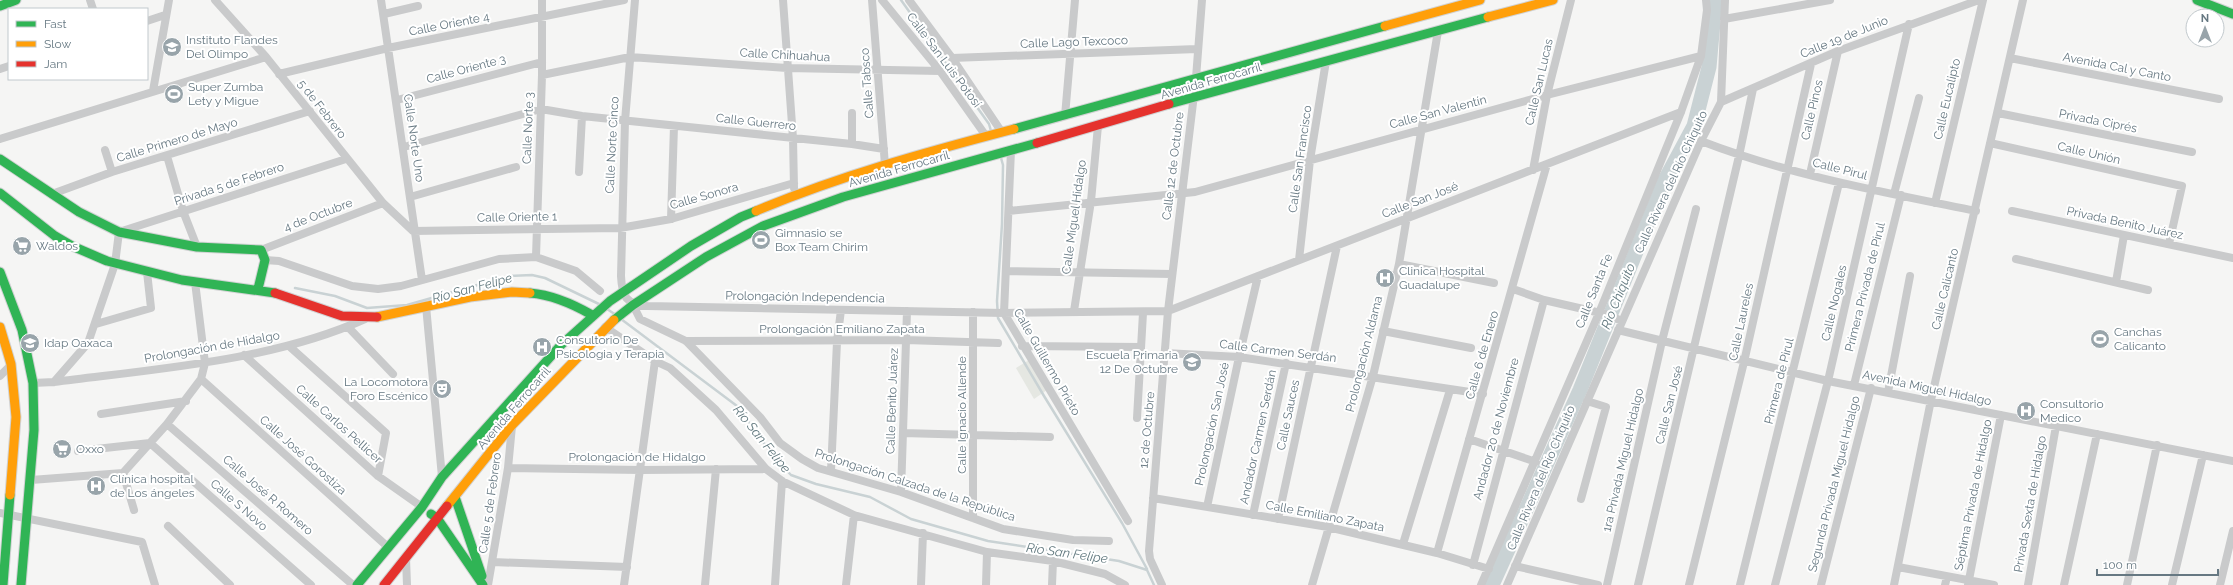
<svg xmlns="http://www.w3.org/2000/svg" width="2233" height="585" font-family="Raleway,sans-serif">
  <rect width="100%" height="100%" fill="#f5f5f4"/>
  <path fill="#e5e7e2" d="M1029,360L1047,390L1034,399L1016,368Z"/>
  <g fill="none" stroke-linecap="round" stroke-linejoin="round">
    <path stroke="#c9d2d4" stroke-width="2.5" d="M901,0L989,124L991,131
      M1001,158L1003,165L1002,224L997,301L998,318L1044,396L1122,523L1147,569
      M295,288L335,296L367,308L407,305L509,276L532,275L545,278L601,305
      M607,309L616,315
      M621,319L737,406L774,457L791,475L816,484L870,497L911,519L988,541L1119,561L1147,570L1154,585"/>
    <path stroke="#c9d2d4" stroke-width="15" d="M1492,585L1580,390L1665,180L1694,126L1709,67L1715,0"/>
    <defs>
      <path id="fast" d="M2197,0L2233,14
        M0,6L16,0
        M1169,104L1488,17
        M1014,129L1385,26
        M0,159L79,212L119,232L197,247L261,250L265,260L258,289
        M0,193L55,236L72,246L107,261L182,280L275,293
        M0,272L22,330L33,383L34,430L21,585
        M530,293C553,295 573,304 592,315
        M614,320L633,305L706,257L763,226L843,197L1037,143
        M455,497L482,576
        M431,514L437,518L483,585
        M3,585L10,495
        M357,585L422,507L442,477L561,345L610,301L691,246L741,217L756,211"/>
      <path id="slow" d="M1488,17L1553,0
        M1385,26L1480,0
        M756,211C839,176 926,152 1014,129
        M377,317L470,297L512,292L530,293
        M0,327L11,364L16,417L10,495
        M447,506L512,425L614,320"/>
      <path id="jam" d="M1037,143L1169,104
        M275,293L342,316L377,317
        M384,585L447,506"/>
    </defs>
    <use href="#fast" stroke="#d1d2d3" stroke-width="11"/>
    <use href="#slow" stroke="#d1d2d3" stroke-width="11"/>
    <use href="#jam" stroke="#d1d2d3" stroke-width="11"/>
    <path stroke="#c9cacb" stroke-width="8" d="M90,0L93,9
      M215,0L266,57L383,203L413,231L620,228L671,219L794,183
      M381,0L422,280
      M635,0L625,121L621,276C622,297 626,304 647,306L1004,313L1168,311L1681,112
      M783,0L793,138L794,188
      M872,0L885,165
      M882,0L940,71L986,136
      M909,0L952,58L1001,131
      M384,14L418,6
      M1724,19L1830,0
      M147,21L165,15
      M952,58L1197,49
      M2010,58L2219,99
      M0,69L9,66
      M279,74L388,48L624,0
      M542,75L630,57L787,68L940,71
      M153,91L169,0
      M397,100L542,62
      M1721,102L1838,51L1979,0
      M852,113V144
      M1998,113L2192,152
      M1065,116L1075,0
      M0,139L266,57
      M1701,141C1789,175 1883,192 1976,211
      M1990,143L2182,186L2169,244
      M404,147L541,109L582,116L852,144L884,149
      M105,150L112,172
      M1011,150L1004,313L1128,521
      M167,156L183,211L197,247
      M1533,170L1547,95L1571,0
      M579,172L582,116
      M1810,174L1838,51
      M52,194L112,172L310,111
      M1894,194L1919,98
      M410,197L516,167
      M1935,203L1983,0
      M1009,211L1195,192L1547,95L1701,56
      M2012,211L2233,258
      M671,219L674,126
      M261,250L383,203
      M536,257L542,75V0
      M2016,259L2148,290
      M265,260L279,261L352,286L378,289L401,286L499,259L536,257L576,271L600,291
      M1299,260L1310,160L1326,61
      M1399,264L1494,283
      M1006,271L1172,274
      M2116,282L2124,235
      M1513,289L1544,300L1605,314L1622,321
      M633,305L640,319L686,341L760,417L780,443L802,459L818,468L901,492L1003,529L1073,540L1109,541
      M426,306L442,477
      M1074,311L1091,201L1098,126
      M973,312V518
      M96,324L151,308L147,272
      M348,327L393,374
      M605,327L655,361L670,368L716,410L766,469L782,481L854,515L987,552L1053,561L1105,574L1125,585
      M1618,330L1828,381L2233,461
      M1383,331L1471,348
      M686,341L906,340L998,343
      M289,346L386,433L378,476
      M1022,346L1141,347
      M1165,353L1239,357L1483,394
      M244,355L378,476L422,507
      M0,376L11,365
      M201,379L389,548
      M54,382L88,343L115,264L119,232L346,159
      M33,383L54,382C155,369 272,361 365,319
      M1854,385L1901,195
      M1888,392L1910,276
      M101,414L186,401
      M1137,418L1143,313
      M167,424L353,585
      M903,433L1050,437
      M1469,439L1536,462
      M78,451L150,443L311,585
      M508,468L641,470L766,469
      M831,471L837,342L841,310
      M123,473L134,510
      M31,480L123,473L167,424L201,379L205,363L195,282
      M901,492L907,311
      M1153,498L1328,527L1437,553L1489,569
      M1581,499L1606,407L1587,401
      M1207,507L1239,357L1258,276
      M0,513L142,542L155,585
      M1253,515L1286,363
      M1278,519L1337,246
      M168,526L230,585
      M1403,544L1450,390
      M1437,553L1547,164
      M406,558L407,585
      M493,562L627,567
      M1473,565L1544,300
      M1515,566L1598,585
      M1898,567L1994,585
      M488,585L508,468L512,426
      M624,585L655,361
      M705,585L716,469
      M775,585L782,481
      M846,585L854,515
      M921,585L923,533
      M986,585L987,552
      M1052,585L1053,561
      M1162,585L1150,559L1149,551L1168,311L1196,78L1202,0
      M1312,585L1373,376L1399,264L1438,31
      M1481,585L1599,313L1681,112L1701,56L1707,10L1706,0
      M1507,585L1701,141L1721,102L1725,0
      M1607,585L1662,341L1696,209
      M1638,585L1739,156L1753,89
      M1689,585L1744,362L1811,64
      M1740,585L1839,183
      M1775,585L1828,381L1909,24
      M1821,585L1871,388
      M1894,585L1931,400L2023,0
      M1945,585L1947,577
      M1968,585L2001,415
      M2028,585L2056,426
      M2064,585L2097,434
      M2127,585L2157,445
      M2172,585L2203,455
      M2220,585L2233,531"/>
    <use href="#fast" stroke="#30b455" stroke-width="9"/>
    <use href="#slow" stroke="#ff9f0a" stroke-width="9"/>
    <use href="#jam" stroke="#e5322d" stroke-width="9"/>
  </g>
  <defs>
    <symbol id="school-disc" viewBox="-11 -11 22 22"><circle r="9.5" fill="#98a4aa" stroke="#fff"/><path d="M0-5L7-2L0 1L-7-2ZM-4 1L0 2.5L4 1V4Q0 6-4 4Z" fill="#fff"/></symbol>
    <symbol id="stadium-disc" viewBox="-11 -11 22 22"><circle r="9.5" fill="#98a4aa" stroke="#fff"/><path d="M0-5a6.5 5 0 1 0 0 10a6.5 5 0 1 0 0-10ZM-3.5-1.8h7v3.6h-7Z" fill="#fff"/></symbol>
    <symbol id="supermarket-disc" viewBox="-11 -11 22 22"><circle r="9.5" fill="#98a4aa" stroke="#fff"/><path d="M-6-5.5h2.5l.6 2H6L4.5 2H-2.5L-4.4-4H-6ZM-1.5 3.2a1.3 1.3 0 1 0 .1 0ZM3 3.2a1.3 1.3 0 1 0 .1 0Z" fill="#fff"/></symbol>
    <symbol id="hospital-disc" viewBox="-11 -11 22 22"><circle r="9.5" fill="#98a4aa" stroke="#fff"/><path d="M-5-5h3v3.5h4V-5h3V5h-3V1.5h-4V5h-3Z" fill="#fff"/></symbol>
    <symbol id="university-disc" viewBox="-11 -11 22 22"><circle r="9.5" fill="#98a4aa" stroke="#fff"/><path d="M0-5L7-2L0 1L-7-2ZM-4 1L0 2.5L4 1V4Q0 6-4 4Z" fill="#fff"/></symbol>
    <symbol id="theatre-disc" viewBox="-11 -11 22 22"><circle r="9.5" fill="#98a4aa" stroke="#fff"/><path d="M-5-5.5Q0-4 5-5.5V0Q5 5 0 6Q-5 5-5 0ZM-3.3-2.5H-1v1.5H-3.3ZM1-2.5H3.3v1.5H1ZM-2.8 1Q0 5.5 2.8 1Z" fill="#fff"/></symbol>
  </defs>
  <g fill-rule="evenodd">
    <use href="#school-disc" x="161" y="36" width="22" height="22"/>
    <use href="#stadium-disc" x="163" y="83" width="22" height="22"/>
    <use href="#stadium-disc" x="750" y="229" width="22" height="22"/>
    <use href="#supermarket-disc" x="11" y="235" width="22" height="22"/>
    <use href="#hospital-disc" x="1374" y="267" width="22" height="22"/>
    <use href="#stadium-disc" x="2089" y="328" width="22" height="22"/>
    <use href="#university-disc" x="19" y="332" width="22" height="22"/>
    <use href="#hospital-disc" x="531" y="336" width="22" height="22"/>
    <use href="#school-disc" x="1181" y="351" width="22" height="22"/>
    <use href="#theatre-disc" x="431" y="378" width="22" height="22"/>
    <use href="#hospital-disc" x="2015" y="400" width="22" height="22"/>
    <use href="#supermarket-disc" x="51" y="438" width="22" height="22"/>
    <use href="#hospital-disc" x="85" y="475" width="22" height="22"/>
  </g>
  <g text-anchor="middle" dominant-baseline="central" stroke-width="4" stroke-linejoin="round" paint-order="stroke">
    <g font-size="12" fill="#667882" stroke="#fff">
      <text transform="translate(449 24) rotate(-11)">Calle Oriente 4</text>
      <text transform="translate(1844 37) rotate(-22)">Calle 19 de Junio</text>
      <text transform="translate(1074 42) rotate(-2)">Calle Lago Texcoco</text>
      <text transform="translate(785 55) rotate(3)">Calle Chihuahua</text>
      <text transform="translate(944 60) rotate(53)">Calle San Luis Potosí</text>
      <text transform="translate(2117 67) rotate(11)">Avenida Cal y Canto</text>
      <text transform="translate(466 69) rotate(-15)">Calle Oriente 3</text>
      <text transform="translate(1211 81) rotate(-16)">Avenida Ferrocarril</text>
      <text transform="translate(1539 82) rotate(-77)">Calle San Lucas</text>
      <text transform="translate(867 83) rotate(-94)">Calle Tabsco</text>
      <text transform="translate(1947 99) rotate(-77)">Calle Eucalipto</text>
      <text transform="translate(322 109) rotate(52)">5 de Febrero</text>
      <text transform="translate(1812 110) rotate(-77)">Calle Pinos</text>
      <text transform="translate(1438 112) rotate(-15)">Calle San Valentín</text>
      <text transform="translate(2098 121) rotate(11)">Privada Ciprés</text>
      <text transform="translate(756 122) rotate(6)">Calle Guerrero</text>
      <text transform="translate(528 128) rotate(-88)">Calle Norte 3</text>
      <text transform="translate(414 138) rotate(82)">Calle Norte Uno</text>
      <text transform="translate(177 140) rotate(-17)">Calle Primero de Mayo</text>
      <text transform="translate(612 145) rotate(-87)">Calle Norte Cinco</text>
      <text transform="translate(2089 153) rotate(13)">Calle Unión</text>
      <text transform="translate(1300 159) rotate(-82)">Calle San Francisco</text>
      <text transform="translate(1173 166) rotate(-83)">Calle 12 de Octubre</text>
      <text transform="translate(899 169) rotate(-16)">Avenida Ferrocarril</text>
      <text transform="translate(1840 169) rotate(14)">Calle Pirul</text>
      <text transform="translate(1671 182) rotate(-65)">Calle Rivera del Río Chiquito</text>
      <text transform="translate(229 184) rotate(-18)">Privada 5 de Febrero</text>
      <text transform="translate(704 196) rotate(-16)">Calle Sonora</text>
      <text transform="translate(1420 200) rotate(-21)">Calle San José</text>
      <text transform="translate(318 215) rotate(-21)">4 de Octubre</text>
      <text transform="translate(517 217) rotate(-1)">Calle Oriente 1</text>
      <text transform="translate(1074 217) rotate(-82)">Calle Miguel Hidalgo</text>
      <text transform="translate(2125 223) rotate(12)">Privada Benito Juárez</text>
      <text transform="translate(1865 287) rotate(-76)">Primera Privada de Pirul</text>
      <text transform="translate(1945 289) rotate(-77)">Calle Calicanto</text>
      <text transform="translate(1594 291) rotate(-68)">Calle Santa Fe</text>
      <text transform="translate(805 297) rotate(1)">Prolongación Independencia</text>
      <text transform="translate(1834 303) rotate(-77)">Calle Nogales</text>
      <text transform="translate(1741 322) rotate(-78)">Calle Laureles</text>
      <text x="842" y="329">Prolongación Emiliano Zapata</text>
      <text transform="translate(212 347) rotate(-10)">Prolongación de Hidalgo</text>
      <text transform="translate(1278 351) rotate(7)">Calle Carmen Serdán</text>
      <text transform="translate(1364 354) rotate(-76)">Prolongación Aldama</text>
      <text transform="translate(1482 355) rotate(-74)">Calle 6 de Enero</text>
      <text transform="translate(1047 362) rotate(60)">Calle Guillermo Prieto</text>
      <text transform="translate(1779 381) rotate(-76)">Primera de Pirul</text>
      <text transform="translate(1927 388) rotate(12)">Avenida Miguel Hidalgo</text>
      <text transform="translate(892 401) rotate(-88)">Calle Benito Juárez</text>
      <text transform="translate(1669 405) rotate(-76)">Calle San José</text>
      <text transform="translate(514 408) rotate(-49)">Avenida Ferrocarril</text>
      <text transform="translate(962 415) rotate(-90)">Calle Ignacio Allende</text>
      <text transform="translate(1288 415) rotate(-78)">Calle Sauces</text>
      <text transform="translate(339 424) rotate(42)">Calle Carlos Pellicer</text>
      <text transform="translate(1212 424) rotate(-78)">Prolongación San José</text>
      <text transform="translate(1496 429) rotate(-75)">Andador 20 de Noviembre</text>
      <text transform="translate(1147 430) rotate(-85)">12 de Octubre</text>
      <text transform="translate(1258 437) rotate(-78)">Andador Carmen Serdán</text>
      <text transform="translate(303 455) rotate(42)">Calle José Gorostiza</text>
      <text x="637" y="457">Prolongación de Hidalgo</text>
      <text transform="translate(1623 460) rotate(-77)">1ra Privada Miguel Hidalgo</text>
      <text transform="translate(1541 478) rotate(-67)">Calle Rivera del Río Chiquito</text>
      <text transform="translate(1834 484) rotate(-76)">Segunda Privada Miguel Hidalgo</text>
      <text transform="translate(915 485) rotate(18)">Prolongación Calzada de la República</text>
      <text transform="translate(268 495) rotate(41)">Calle José R Romero</text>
      <text transform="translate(1973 495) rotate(-79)">Séptima Privada de Hidalgo</text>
      <text transform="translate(490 503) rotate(-82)">Calle 5 de Febrero</text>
      <text transform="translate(2030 504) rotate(-80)">Privada Sexta de Hidalgo</text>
      <text transform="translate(239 505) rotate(41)">Calle S Novo</text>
      <text transform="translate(1325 516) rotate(11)">Calle Emiliano Zapata</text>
    </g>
    <g font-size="12" fill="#667882" stroke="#fff" text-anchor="start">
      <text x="186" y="40">Instituto Flandes<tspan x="186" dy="14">Del Olimpo</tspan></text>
      <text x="188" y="87">Super Zumba<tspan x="188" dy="14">Lety y Migue</tspan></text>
      <text x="775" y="233">Gimnasio se<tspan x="775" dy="14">Box Team Chirim</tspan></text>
      <text x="36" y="246">Waldos</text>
      <text x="1399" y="271">Clinica Hospital<tspan x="1399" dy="14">Guadalupe</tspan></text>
      <text x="2114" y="332">Canchas<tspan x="2114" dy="14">Calicanto</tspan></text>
      <text x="556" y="340">Consultorio De<tspan x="556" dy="14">Psicologia y Terapia</tspan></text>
      <text x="44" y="343">Idap Oaxaca</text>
      <text x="1178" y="355" text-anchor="end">Escuela Primaria<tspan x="1178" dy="14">12 De Octubre</tspan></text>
      <text x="428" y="382" text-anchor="end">La Locomotora<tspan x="428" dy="14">Foro Escénico</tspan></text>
      <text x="2040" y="404">Consultorio<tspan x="2040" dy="14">Medico</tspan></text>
      <text x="76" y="449">Oxxo</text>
      <text x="110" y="479">Clínica hospital<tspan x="110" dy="14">de Los ángeles</tspan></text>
    </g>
    <g font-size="13" font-style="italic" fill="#62797f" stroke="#fff">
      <text transform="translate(472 288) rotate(-15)">Río San Felipe</text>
      <text transform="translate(1618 296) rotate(-68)">Rio Chiquito</text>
      <text transform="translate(762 439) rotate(51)">Río San Felipe</text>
      <text transform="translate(1067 553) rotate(8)">Río San Felipe</text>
    </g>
  </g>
  <rect x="8" y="8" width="140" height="72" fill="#ffffff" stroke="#c2c9cd"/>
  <rect x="16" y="21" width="20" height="6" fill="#30b455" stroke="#c2c9cd"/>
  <text x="44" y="28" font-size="12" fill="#667882">Fast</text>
  <rect x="16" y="41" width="20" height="6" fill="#ff9f0a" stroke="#c2c9cd"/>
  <text x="44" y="48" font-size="12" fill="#667882">Slow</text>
  <rect x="16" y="61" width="20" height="6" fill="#e5322d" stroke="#c2c9cd"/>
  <text x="44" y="68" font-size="12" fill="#667882">Jam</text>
  <g transform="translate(2205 28)"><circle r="19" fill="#ffffff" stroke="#c2c9cd"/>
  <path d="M0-3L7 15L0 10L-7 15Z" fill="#98a4aa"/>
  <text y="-6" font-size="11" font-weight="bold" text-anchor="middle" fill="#667882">N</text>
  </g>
  <path d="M2097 569v6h121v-6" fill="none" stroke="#667882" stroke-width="2"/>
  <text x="2103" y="569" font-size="12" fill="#667882" stroke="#ffffff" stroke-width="3" paint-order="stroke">100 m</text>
</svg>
